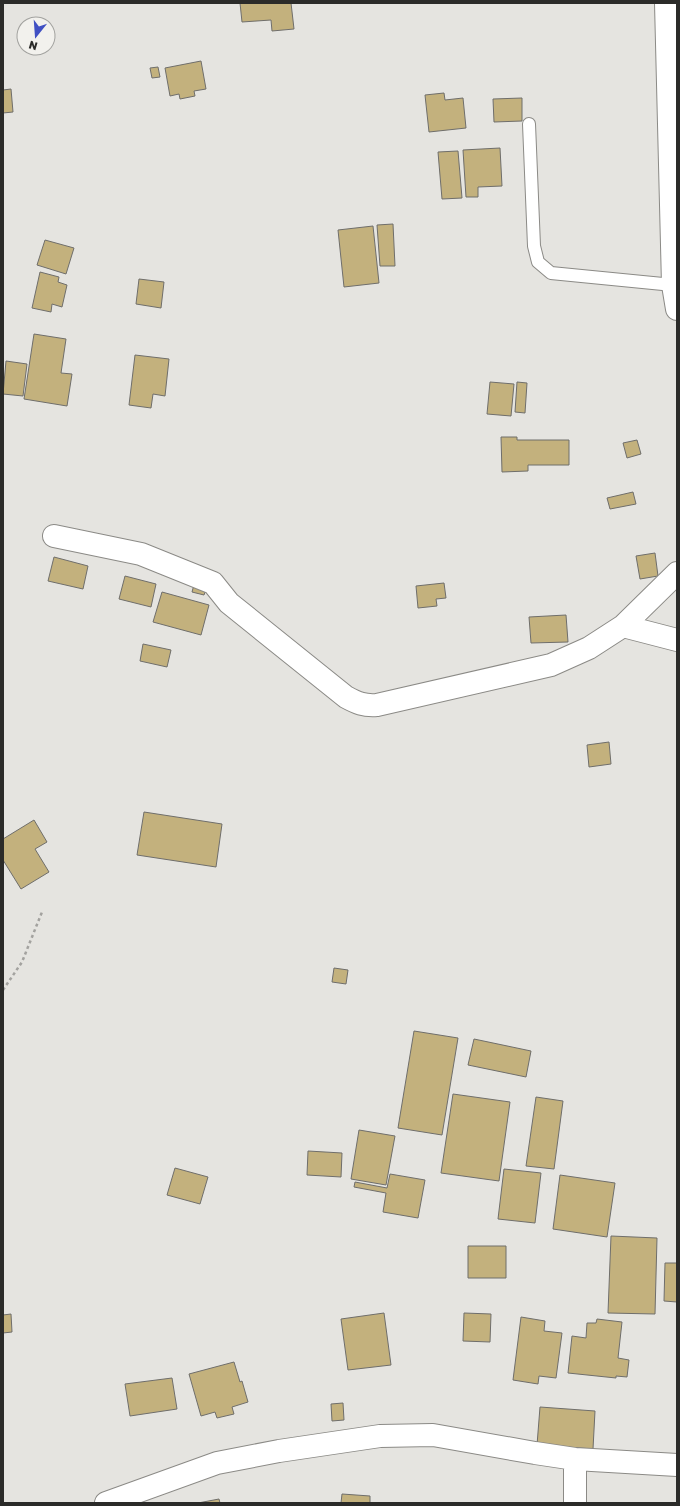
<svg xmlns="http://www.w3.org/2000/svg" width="680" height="1506" font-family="'Golos Text',sans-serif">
  <rect width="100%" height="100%" fill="#e5e4e0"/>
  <path fill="#c3b17d" stroke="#6f6e6b" d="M240,3H291L294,29L272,31L271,20L242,22Z
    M201,61L206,89L194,91L195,96L180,99L179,94L170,96L165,68Z
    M158,67L160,77L152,78L150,68Z
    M11,89L13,112L3,113V90Z
    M444,93L445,100L463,98L466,128L429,132L425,95Z
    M522,98V121L494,122L493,99Z
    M500,148L502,186L478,187V197H466L463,150Z
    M458,151L462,198L442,199L438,152Z
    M393,224L395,266H380L377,225Z
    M373,226L379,283L344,287L338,230Z
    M45,240L74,248L66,274L37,265Z
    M40,272L59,277L58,282L67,285L62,307L52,304L51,312L32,308Z
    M139,279L164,282L161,308L136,304Z
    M34,334L66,339L61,373L72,374L67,406L24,399Z
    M135,355L169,359L165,396L153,394L151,408L129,405Z
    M6,361L27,364L23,396L3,394Z
    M490,382L514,384L511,416L487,414Z
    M517,382L527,383L525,413L515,412Z
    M501,437H517V440H569V465H528V471L502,472Z
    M637,440L641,454L627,458L623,443Z
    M633,492L636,504L610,509L607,498Z
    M655,553L658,576L640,579L636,556Z
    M54,557L88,566L83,589L48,581Z
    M125,576L156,584L151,607L119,599Z
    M195,581L208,584L204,595L192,592Z
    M444,583L446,598L436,599L437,606L418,608L416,586Z
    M162,592L209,605L201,635L153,622Z
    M566,615L568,642L531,643L529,617Z
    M143,644L171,650L167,667L140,661Z
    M609,742L611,764L589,767L587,745Z
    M144,812L222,824L216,867L137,855Z
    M34,820L47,842L35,849L49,872L21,889L3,860V839Z
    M334,968L348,970L346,984L332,982Z
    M414,1031L458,1038L442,1135L398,1128Z
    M474,1039L531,1051L526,1077L468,1065Z
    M453,1094L510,1102L499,1181L441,1173Z
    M536,1097L563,1101L554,1169L526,1166Z
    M359,1130L395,1136L386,1185L351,1179Z
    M308,1151L342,1153L341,1177L307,1175Z
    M175,1168L208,1177L200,1204L167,1195Z
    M504,1169L541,1173L535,1223L498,1219Z
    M390,1174L425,1180L418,1218L383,1212L386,1193L354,1187L355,1182L387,1188Z
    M560,1175L615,1183L607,1237L553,1229Z
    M611,1236L657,1238L655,1314L608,1313Z
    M468,1246H506V1278H468Z
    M665,1263H677V1302L664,1301Z
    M384,1313L391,1365L348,1370L341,1319Z
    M464,1313L491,1314L490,1342L463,1341Z
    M11,1314L12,1332L3,1333V1315Z
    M521,1317L545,1321L544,1331L562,1333L556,1378L539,1376L538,1384L513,1380Z
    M597,1319L622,1322L618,1358L629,1360L627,1377L616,1376V1378L568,1373L572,1336L586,1338L587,1323H596Z
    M234,1362L240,1382L242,1381L248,1402L232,1407L234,1414L217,1418L215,1412L201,1416L189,1374Z
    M172,1378L177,1409L130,1416L125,1384Z
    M343,1403L344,1420L332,1421L331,1404Z
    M540,1407L595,1411L593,1449L537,1445Z
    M342,1494L370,1496V1503H341Z
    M219,1499L220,1503H198Z"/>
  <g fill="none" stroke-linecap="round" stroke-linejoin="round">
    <defs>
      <path id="service" d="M529,124L534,246L538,262L551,273L673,285"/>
      <path id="minor" d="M666,3L673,285L677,309
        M54,536L141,554L213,583L229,603L346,697C357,703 364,706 377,705L551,665L589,648L623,626L677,573
        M623,626L677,640
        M106,1503L217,1463L279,1451L380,1436L433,1435L535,1453L575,1459L677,1465
        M575,1503V1459"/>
    </defs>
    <use href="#service" stroke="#8b8a86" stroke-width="14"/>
    <use href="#minor" stroke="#8b8a86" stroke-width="24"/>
    <path stroke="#a3a29f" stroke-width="2.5" stroke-dasharray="3 3" stroke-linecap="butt" d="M3,990L22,962L42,912"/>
    <use href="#service" stroke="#fff" stroke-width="12"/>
    <use href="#minor" stroke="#fff" stroke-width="22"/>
  </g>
  <rect width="680" height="1506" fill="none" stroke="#2b2b29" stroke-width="8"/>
  <g transform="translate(36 36) rotate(197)"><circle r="19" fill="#f2f1ed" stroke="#a2a29f"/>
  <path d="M0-3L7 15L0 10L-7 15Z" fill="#4050c3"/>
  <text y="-6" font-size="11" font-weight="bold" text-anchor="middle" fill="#2b2b29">N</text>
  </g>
</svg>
